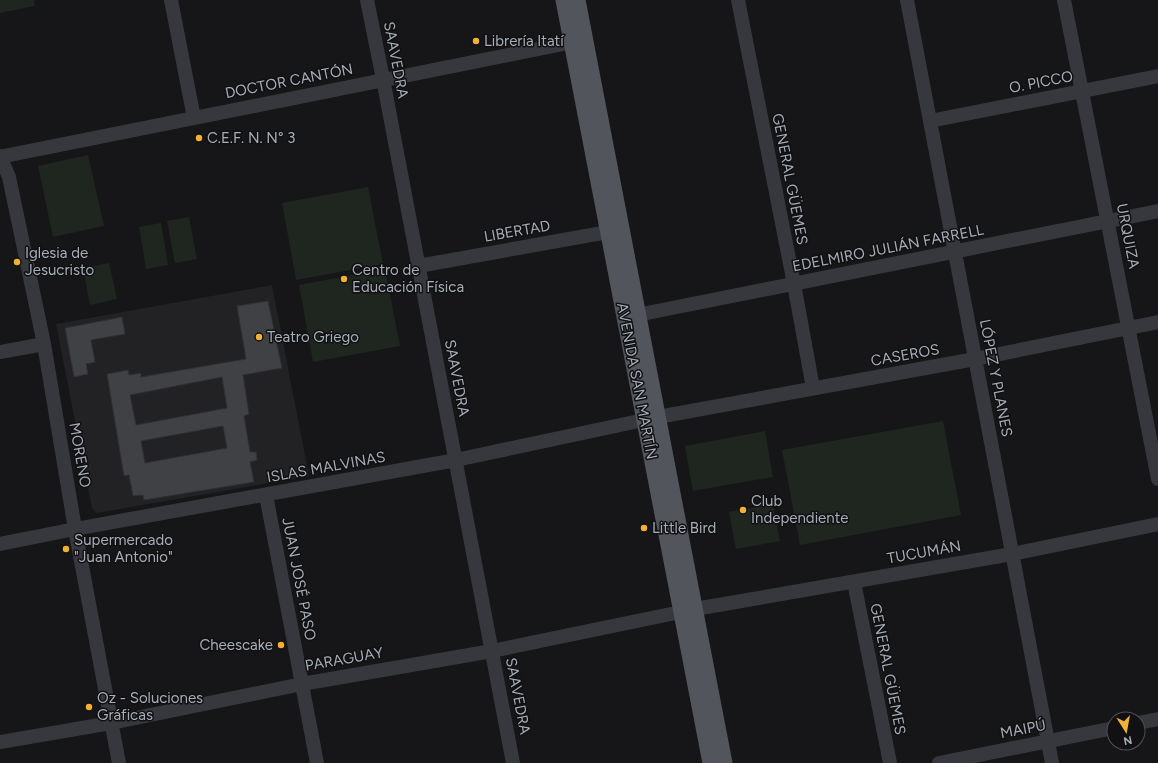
<svg xmlns="http://www.w3.org/2000/svg" width="1158" height="763" font-family="Figtree,sans-serif">
  <rect width="100%" height="100%" fill="#161618"/>
  <path fill="#222225" d="M272,285L309,476L97,513L92,508L56,324Z"/>
  <path fill="#1e261f" d="M0,0H34L35,6L0,13Z
    M88,155L104,226L53,237L38,166Z
    M368,187L383,264L296,280L282,203Z
    M189,217L197,259L175,263L167,221Z
    M161,223L168,265L146,269L139,227Z
    M109,263L117,299L90,305L83,268Z
    M385,269L400,346L313,362L299,285Z
    M943,421L961,515L800,545L782,450Z
    M765,431L773,477L693,491L685,446Z
    M773,504L780,541L736,549L729,512Z"/>
  <path fill="#404145" stroke="#303034" fill-rule="evenodd" d="M268,301L282,368L243,375L249,414L244,416L250,452H256L257,460L250,462L254,482L144,500L143,495L133,496L129,475L124,476L107,374L128,370L129,375L141,373V377L246,359L237,306ZM222,377L227,408L136,425L130,395ZM223,426L227,448L145,463L141,441Z
    M122,317L125,334L91,340L95,362L86,364L88,374L74,377L65,328Z"/>
  <g fill="none" stroke-linecap="round" stroke-linejoin="round">
    <path stroke="#37383d" stroke-width="14" d="M171,0L194,118
      M367,0L383,79L513,763
      M738,0L794,284L813,388
      M907,0L1052,763
      M1064,0L1158,479
      M930,121L1158,76
      M0,156L9,177L44,344L75,529L119,763
      M0,157L583,40
      M418,266L619,230
      M627,317L1158,211
      M0,352L44,344
      M266,495L317,763
      M0,544L75,529L456,460L658,417L975,359L1158,322
      M854,582L890,763
      M1138,723L1158,719
      M0,742L111,723L302,684L492,651L695,609L1012,554L1158,524
      M939,763L1114,728"/>
    <path stroke="#53555c" stroke-width="17" d="M564,0L711,763
      M577,0L724,763"/>
  </g>
  <g fill="#f2b134" stroke="#111113" stroke-width="1.5">
    <circle cx="476" cy="41" r="4"/>
    <circle cx="199" cy="138" r="4"/>
    <circle cx="17" cy="262" r="4"/>
    <circle cx="344" cy="279" r="4"/>
    <circle cx="259" cy="337" r="4"/>
    <circle cx="743" cy="510" r="4"/>
    <circle cx="644" cy="528" r="4"/>
    <circle cx="66" cy="549" r="4"/>
    <circle cx="281" cy="645" r="4"/>
    <circle cx="89" cy="707" r="4"/>
  </g>
  <g text-anchor="middle" dominant-baseline="central" stroke-width="3" stroke-linejoin="round" paint-order="stroke">
    <g font-size="15" fill="#a8adb8" stroke="#111113" text-anchor="start">
      <text x="484" y="41">Librería Itatí</text>
      <text x="207" y="138">C.E.F. N. N° 3</text>
      <text x="25" y="253">Iglesia de<tspan x="25" dy="17">Jesucristo</tspan></text>
      <text x="352" y="270">Centro de<tspan x="352" dy="17">Educación Física</tspan></text>
      <text x="267" y="337">Teatro Griego</text>
      <text x="751" y="501">Club<tspan x="751" dy="17">Independiente</tspan></text>
      <text x="652" y="528">Little Bird</text>
      <text x="74" y="540">Supermercado<tspan x="74" dy="17">"Juan Antonio"</tspan></text>
      <text x="273" y="645" text-anchor="end">Cheescake</text>
      <text x="97" y="698">Oz - Soluciones<tspan x="97" dy="17">Gráficas</tspan></text>
    </g>
    <g font-size="15" fill="#a8adb8" stroke="#111113">
      <text transform="translate(396 60) rotate(79)">SAAVEDRA</text>
      <text transform="translate(289 81) rotate(-11)">DOCTOR CANTÓN</text>
      <text transform="translate(1041 82) rotate(-11)">O. PICCO</text>
      <text transform="translate(790 179) rotate(79)">GENERAL GÜEMES</text>
      <text transform="translate(517 231) rotate(-10)">LIBERTAD</text>
      <text transform="translate(1128 236) rotate(79)">URQUIZA</text>
      <text transform="translate(888 248) rotate(-11)">EDELMIRO JULIÁN FARRELL</text>
      <text transform="translate(905 355) rotate(-10)">CASEROS</text>
      <text transform="translate(457 378) rotate(79)">SAAVEDRA</text>
      <text transform="translate(996 378) rotate(79)">LÓPEZ Y PLANES</text>
      <text transform="translate(637 381) rotate(79)">AVENIDA SAN MARTÍN</text>
      <text transform="translate(80 455) rotate(80)">MORENO</text>
      <text transform="translate(326 467) rotate(-10)">ISLAS MALVINAS</text>
      <text transform="translate(924 552) rotate(-10)">TUCUMÁN</text>
      <text transform="translate(299 579) rotate(79)">JUAN JOSÉ PASO</text>
      <text transform="translate(344 659) rotate(-10)">PARAGUAY</text>
      <text transform="translate(888 669) rotate(79)">GENERAL GÜEMES</text>
      <text transform="translate(518 696) rotate(79)">SAAVEDRA</text>
      <text transform="translate(1023 729) rotate(-11)">MAIPÚ</text>
    </g>
  </g>
  <g transform="translate(1126 731) rotate(169)"><circle r="19" fill="#111113" stroke="#4d4f55"/>
  <path d="M0-3L7 15L0 10L-7 15Z" fill="#f2b134"/>
  <text y="-6" font-size="11" font-weight="bold" text-anchor="middle" fill="#a8adb8">N</text>
  </g>
</svg>
